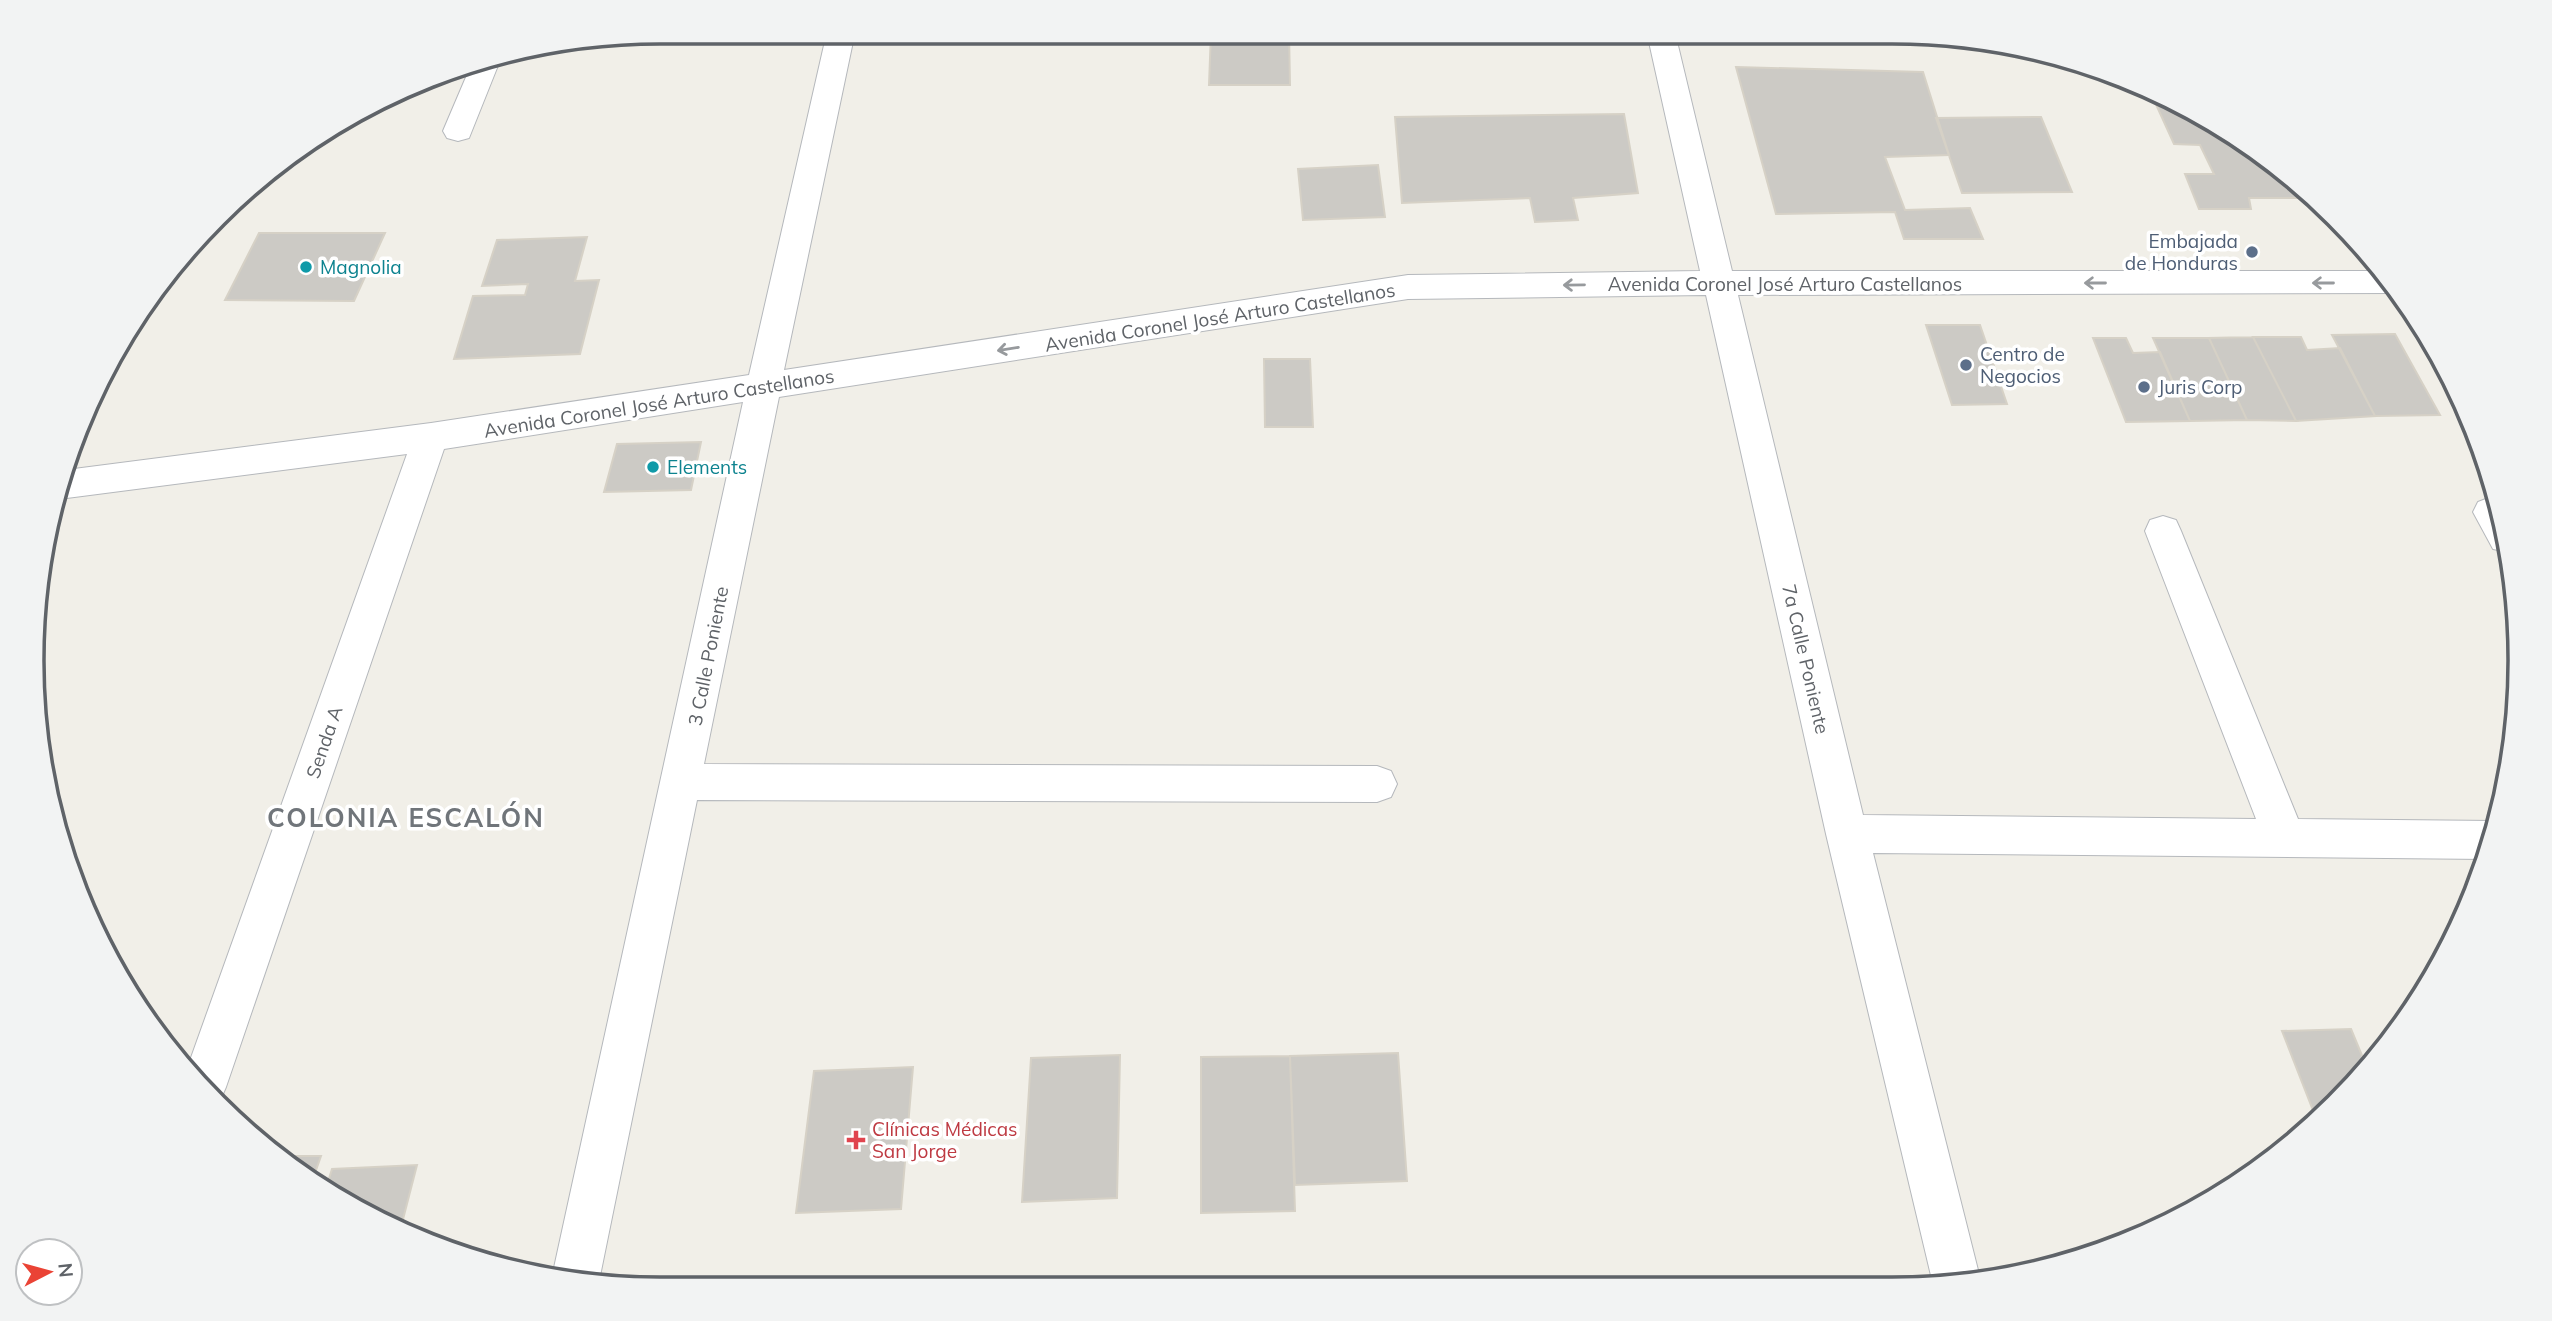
<svg xmlns="http://www.w3.org/2000/svg" width="2552" height="1321" font-family="Mulish,sans-serif">
  <rect width="100%" height="100%" fill="#f1efe8"/>
  <path fill="#cccac5" stroke="#d6d1c6" stroke-width="2" d="M1211,32H1289L1290,85H1209Z
    M1736,67L1923,72L1949,155L1885,157L1905,210L1970,208L1983,239H1904L1895,212L1776,214Z
    M2149,89L2170,97L2198,114L2203,125L2217,126L2268,158L2274,171L2286,173L2311,198H2249L2251,209H2199L2185,174H2214L2200,145L2174,144Z
    M1624,114L1638,193L1573,198L1578,220L1535,222L1530,198L1402,203L1395,117Z
    M2041,117L2072,192L1962,193L1936,118Z
    M1378,165L1385,217L1303,220L1298,169Z
    M259,233H385L354,301L225,300Z
    M587,237L575,281L599,280L580,354L454,359L473,296L525,295L528,284L482,286L497,240Z
    M1926,325H1980L2007,404L1952,405Z
    M2395,334L2440,415L2375,416L2332,335Z
    M2253,337H2301L2307,350L2340,348L2375,416L2296,421Z
    M2253,337L2296,421L2247,420L2209,338Z
    M2093,338H2126L2133,353L2160,352L2190,421L2126,422Z
    M2153,338H2209L2247,420L2190,421Z
    M1264,359H1310L1313,427H1265Z
    M701,442L691,490L604,492L617,444Z
    M2351,1029L2368,1070L2316,1118L2282,1031Z
    M1398,1053L1407,1181L1295,1185L1290,1056Z
    M1120,1055L1117,1198L1022,1202L1031,1058Z
    M1290,1056L1295,1211L1201,1213V1057Z
    M913,1067L901,1209L796,1213L814,1071Z
    M287,1156H321L314,1176Z
    M417,1165L400,1231L382,1224L327,1185L332,1169Z"/>
  <g fill="none" stroke-linecap="round" stroke-linejoin="round">
    <defs>
      <path id="minor" d="M827,32H855L784,370L1408,275L1700,271L1647,33H1675L1732,271H2383L2398,293L1738,295L1863,815L2256,819L2145,531L2150,520L2163,516L2176,520L2181,531L2298,819L2493,821L2499,824L2486,859L1873,853L1981,1282L1933,1284L1826,834L1706,295L1408,299L779,397L704,764L1377,766L1391,771L1397,784L1391,797L1377,802L697,800L599,1281L598,1285L552,1277L743,402L444,449L226,1087L219,1103L215,1105L188,1066L407,454L59,499L53,497L66,470L431,423L749,375Z
        M501,58L469,138L458,141L447,138L443,131L472,63Z
        M2491,497L2497,499L2509,552L2493,549L2473,512L2478,502Z"/>
    </defs>
    <use href="#minor" stroke="#b5b8bc" stroke-width="2"/>
    <use href="#minor" fill="#fff" fill-rule="evenodd"/>
  </g>
  <defs><path id="oneway-shaft" d="M-6 0H5M1.5-3L5.5 0L1.5 3" fill="none" stroke-width="1.6" stroke-linecap="round" stroke-linejoin="round" transform="scale(1.75)"/></defs>
  <g stroke="#979a9d">
    <use href="#oneway-shaft" transform="translate(2095 283) rotate(180)"/>
    <use href="#oneway-shaft" transform="translate(2323 283) rotate(180)"/>
    <use href="#oneway-shaft" transform="translate(1574 285) rotate(179)"/>
    <use href="#oneway-shaft" transform="translate(1008 349) rotate(171)"/>
  </g>
  <g fill="#5c6f8a" stroke="#fff" stroke-width="2.5">
    <circle cx="2252" cy="252" r="7"/>
    <circle cx="1966" cy="365" r="7"/>
    <circle cx="2144" cy="387" r="7"/>
  </g>
  <g fill="#0f9aa8" stroke="#fff" stroke-width="2.5">
    <circle cx="306" cy="267" r="7"/>
    <circle cx="653" cy="467" r="7"/>
  </g>
  <path fill="#e0444e" stroke="#fff" stroke-width="2.5" d="M852.5 1129.5h7v7h7v7h-7v7h-7v-7h-7v-7h7z"/>
  <g text-anchor="middle" dominant-baseline="central" stroke-width="7" stroke-linejoin="round" paint-order="stroke">
    <g font-size="19" fill="#4e5e75" stroke="#fff" text-anchor="start">
      <text x="2238" y="241" text-anchor="end">Embajada<tspan x="2238" dy="22">de Honduras</tspan></text>
      <text x="1980" y="354">Centro de<tspan x="1980" dy="22">Negocios</tspan></text>
      <text x="2158" y="387">Juris Corp</text>
    </g>
    <g font-size="19" fill="#0d838f" stroke="#fff" text-anchor="start">
      <text x="320" y="267">Magnolia</text>
      <text x="667" y="467">Elements</text>
    </g>
    <g font-size="19" fill="#5f6368" stroke="#fff">
      <text x="1785" y="284">Avenida Coronel José Arturo Castellanos</text>
      <text transform="translate(1220 317) rotate(-9)">Avenida Coronel José Arturo Castellanos</text>
      <text transform="translate(659 403) rotate(-9)">Avenida Coronel José Arturo Castellanos</text>
      <text transform="translate(708 656) rotate(-79)">3 Calle Poniente</text>
      <text transform="translate(1806 659) rotate(77)">7a Calle Poniente</text>
      <text transform="translate(324 742) rotate(-71)">Senda A</text>
    </g>
    <g font-size="19" fill="#be3a42" stroke="#fff" text-anchor="start">
      <text x="872" y="1129">Clínicas Médicas<tspan x="872" dy="22">San Jorge</tspan></text>
    </g>
    <g font-size="26" font-weight="bold" letter-spacing="2" fill="#70757a" stroke="#fff">
      <text x="406" y="817">COLONIA ESCALÓN</text>
    </g>
  </g>
  <path d="M0 0H2552V1321H0ZM660 44H1892A616 616 0 0 1 2508 660V661A616 616 0 0 1 1892 1277H660A616 616 0 0 1 44 661V660A616 616 0 0 1 660 44Z" fill="#f2f3f3" fill-rule="evenodd"/>
  <path fill="none" stroke="#5f6368" stroke-width="3.5" d="M660 44H1892A616 616 0 0 1 2508 660V661A616 616 0 0 1 1892 1277H660A616 616 0 0 1 44 661V660A616 616 0 0 1 660 44Z"/>
  <g transform="translate(49 1272) rotate(84)"><circle r="33" fill="#ffffff" stroke="#bfc1c3" stroke-width="2"/>
  <path d="M0-5L12 26L0 18L-12 26Z" fill="#ea4335"/>
  <text y="-10" font-size="19" font-weight="bold" text-anchor="middle" fill="#5f6368">N</text>
  </g>
</svg>
